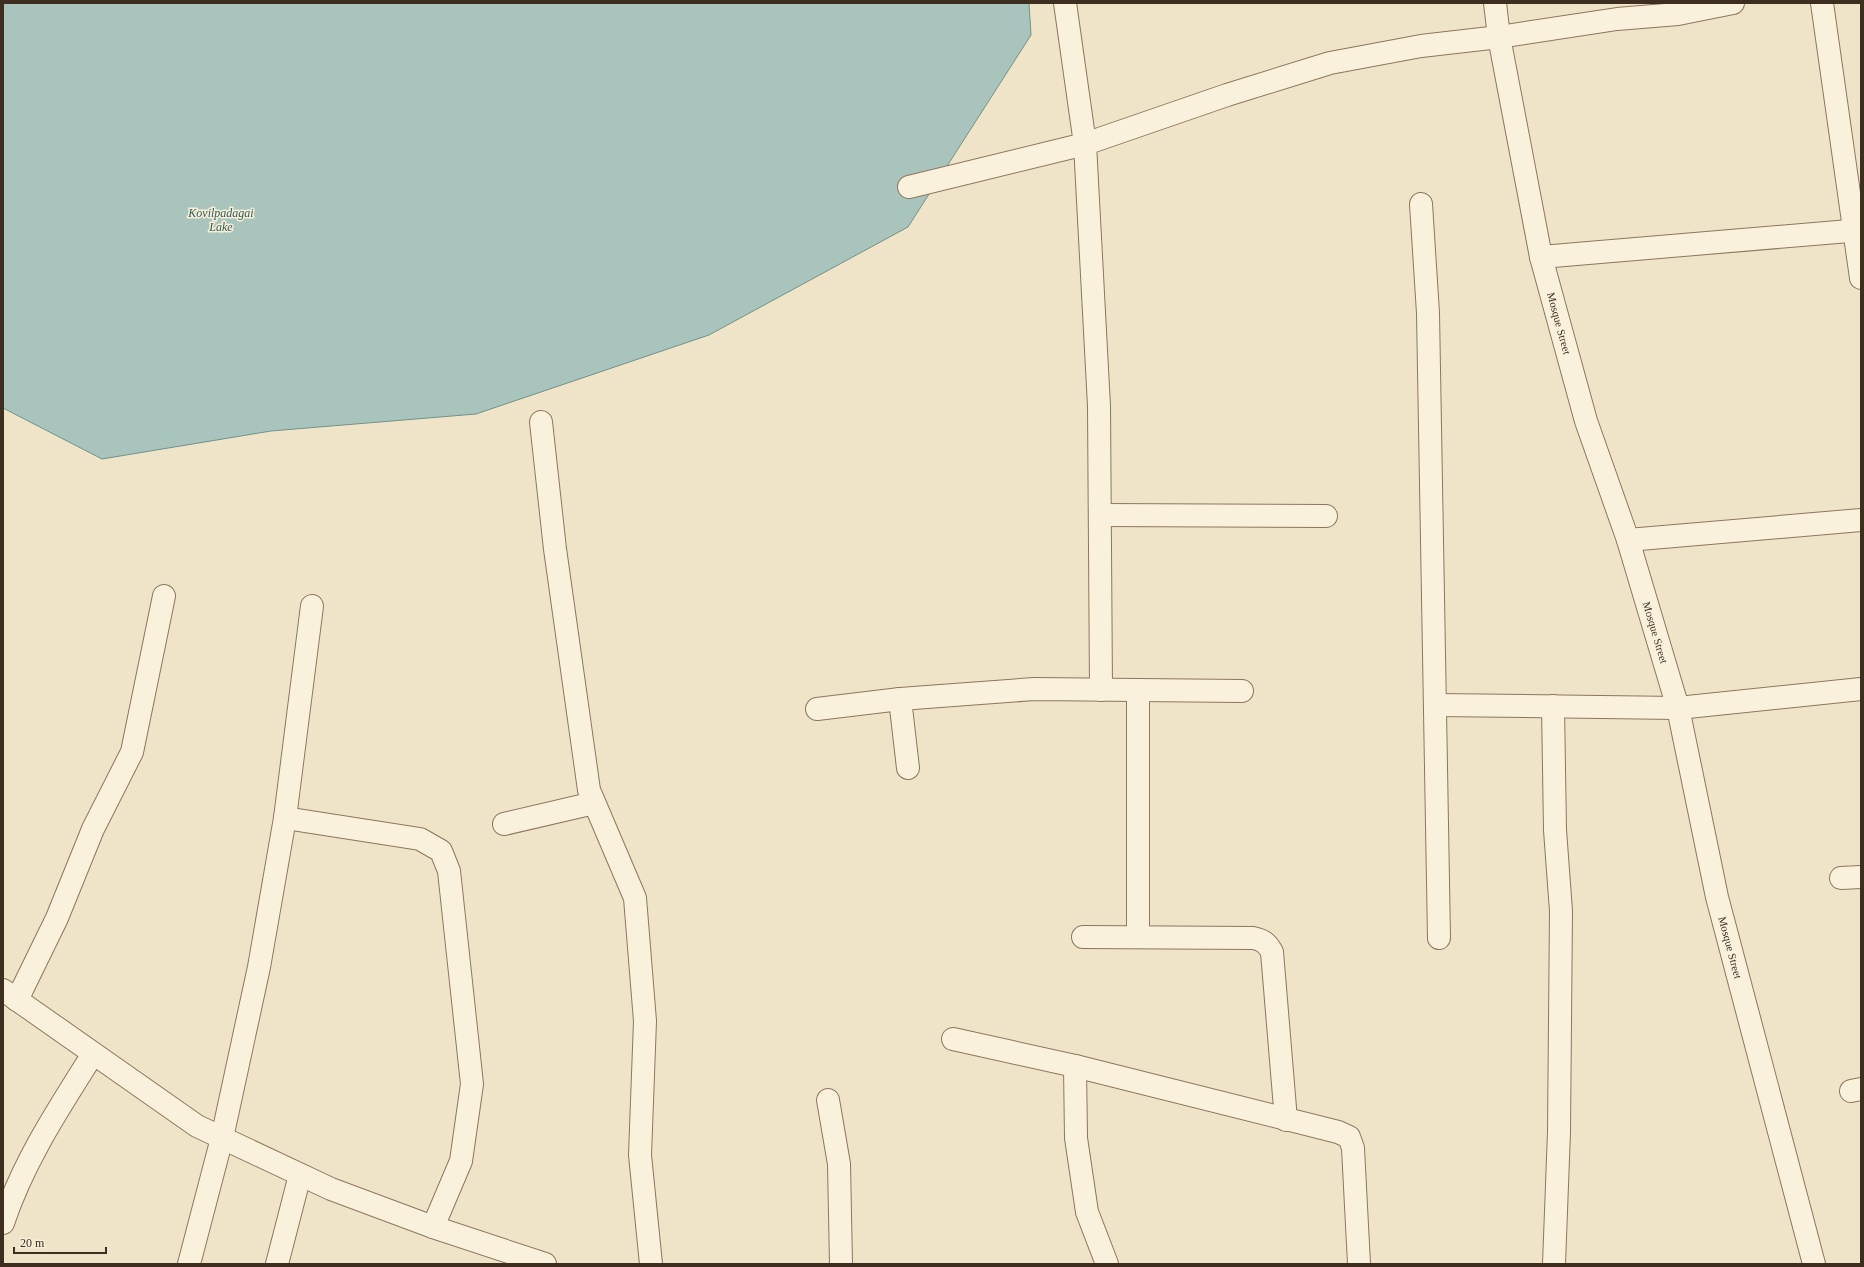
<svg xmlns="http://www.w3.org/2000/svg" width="1864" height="1267" font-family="Georgia,serif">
  <rect width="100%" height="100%" fill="#f0e4c8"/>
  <path fill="#a9c4bc" stroke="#6f938a" d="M3,3H1029L1031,35L908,227L709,335L476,414L271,431L102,459L3,408Z"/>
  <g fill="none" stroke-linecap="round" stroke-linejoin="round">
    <defs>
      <g id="street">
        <path id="s1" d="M1495,3L1499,37L1541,257L1586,421L1628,540L1678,708L1717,897L1814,1264"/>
        <path d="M1822,3L1861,278"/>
        <path d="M909,187L1085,144L1065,3"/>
        <path d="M1421,204L1428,313L1439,938"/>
        <path d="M1541,257L1861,230"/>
        <path d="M541,422L555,549L589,790L635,898L645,1021L640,1155L651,1264"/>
        <path d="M1100,515L1326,516"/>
        <path d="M1628,540L1861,520"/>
        <path d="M1101,690L1099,406L1085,144L1227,95L1330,63L1421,46L1499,37L1617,19L1678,14L1733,3"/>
        <path d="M1138,690V937"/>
        <path d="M900,699L908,768"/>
        <path d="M1435,705L1678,708L1861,689"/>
        <path d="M1553,706L1555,830L1561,911L1559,1132L1554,1264"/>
        <path d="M817,709L900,699L1034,689L1242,691"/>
        <path d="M285,818L420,839L441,851L449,871L472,1084L461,1161L433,1227"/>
        <path d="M504,824L594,803"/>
        <path d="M1841,878L1861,877"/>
        <path d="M1083,937L1253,938C1263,940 1267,943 1272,952L1286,1120"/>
        <path d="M3,990L197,1126L331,1189L433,1227L545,1264"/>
        <path d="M17,1000L57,918L93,829L132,752L164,596"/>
        <path d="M953,1039L1075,1066L1338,1132L1349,1137L1353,1148L1359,1264"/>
        <path d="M1075,1066L1076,1138L1087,1212L1107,1264"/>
        <path d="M1851,1091L1861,1089"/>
        <path d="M828,1100L839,1164L841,1264"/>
        <path d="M3,1223C23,1162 59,1108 93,1054"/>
        <path d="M189,1264L222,1138L259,967L285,818L312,606"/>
        <path d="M277,1264L300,1175"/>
      </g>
    </defs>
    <use href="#street" stroke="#8d765c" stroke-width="24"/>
    <use href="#street" stroke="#faf1dc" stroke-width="22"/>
  </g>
  <g text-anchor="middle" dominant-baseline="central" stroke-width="3" stroke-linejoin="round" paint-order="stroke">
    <g font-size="11" fill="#3d2e20" stroke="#f7eed8">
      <text stroke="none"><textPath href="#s1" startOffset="327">Mosque Street</textPath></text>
      <text stroke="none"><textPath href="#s1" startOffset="651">Mosque Street</textPath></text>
      <text stroke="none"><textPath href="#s1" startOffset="975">Mosque Street</textPath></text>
    </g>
    <g font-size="12" font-style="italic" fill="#2f5d5a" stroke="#f7eed8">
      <text x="221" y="213">Kovilpadagai<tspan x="221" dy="14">Lake</tspan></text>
    </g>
  </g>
  <rect width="1864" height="1267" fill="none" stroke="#3d2e20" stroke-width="8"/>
  <path d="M14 1247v6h92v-6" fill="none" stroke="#3d2e20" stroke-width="2"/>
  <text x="20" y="1247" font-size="12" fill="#3d2e20" stroke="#f7eed8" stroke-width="3" paint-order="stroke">20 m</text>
</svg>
